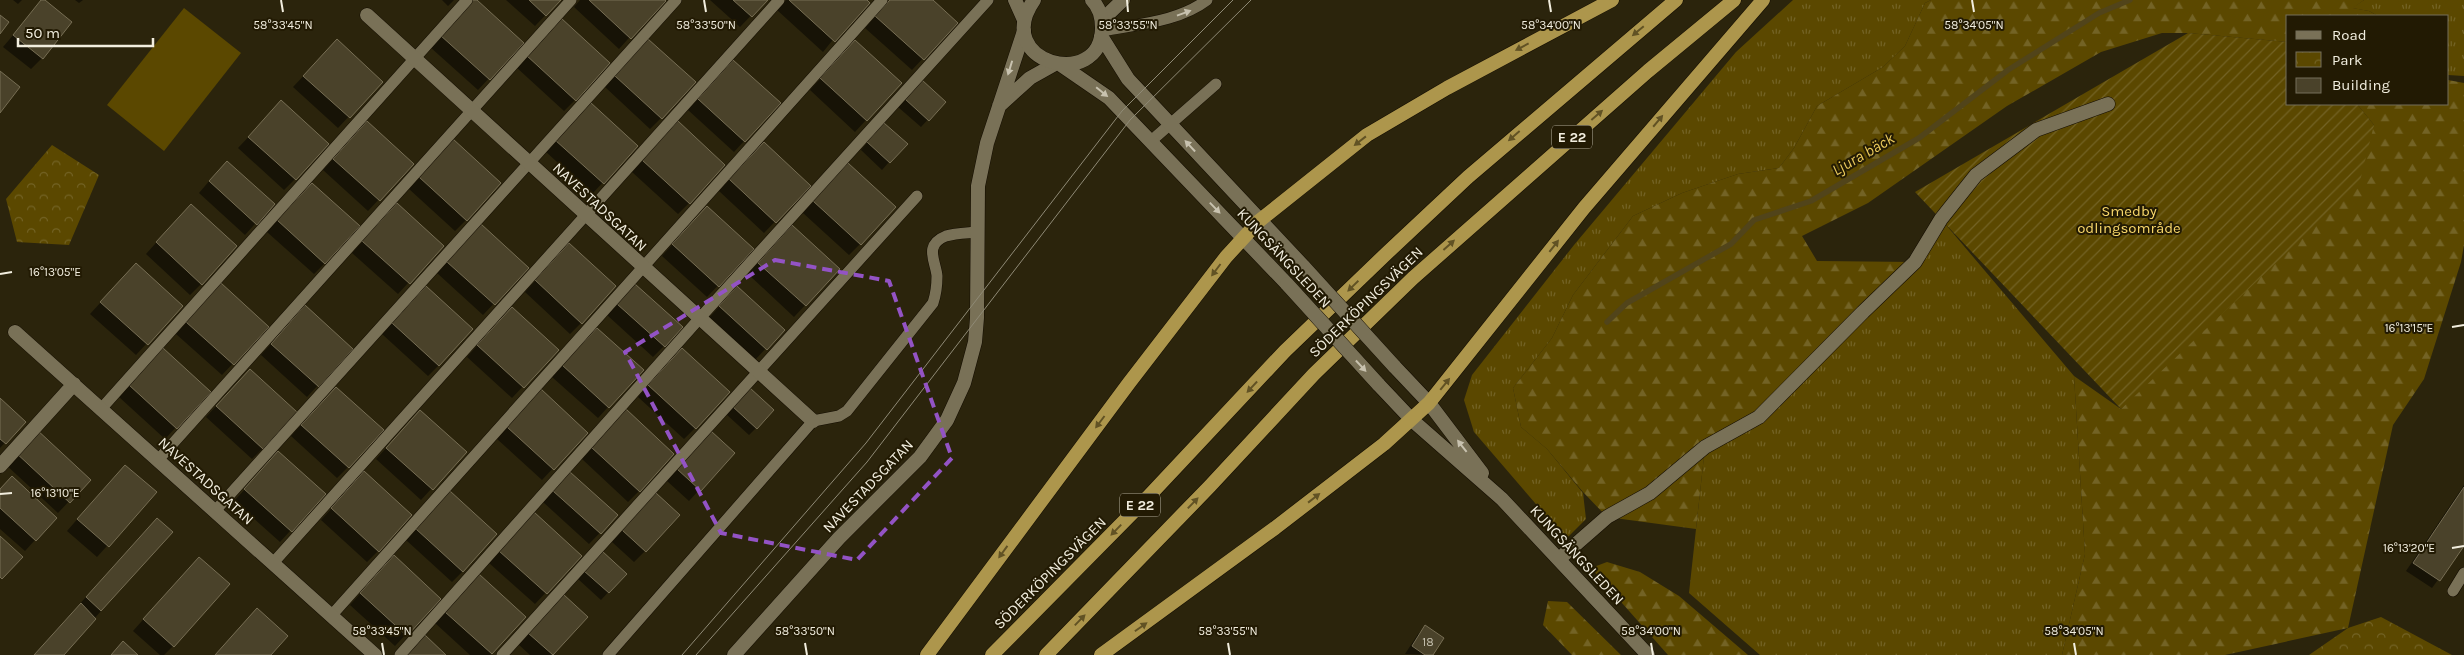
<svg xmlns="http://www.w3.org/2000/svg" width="2464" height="655" font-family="Karla,sans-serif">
  <defs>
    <pattern id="grass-tufts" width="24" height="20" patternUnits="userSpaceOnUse" patternTransform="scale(1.25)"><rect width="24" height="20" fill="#5b4800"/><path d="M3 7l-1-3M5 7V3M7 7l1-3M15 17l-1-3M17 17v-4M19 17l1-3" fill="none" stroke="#736325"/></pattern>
    <pattern id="forest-firs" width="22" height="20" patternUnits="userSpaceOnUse" patternTransform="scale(1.25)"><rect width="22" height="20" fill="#5b4800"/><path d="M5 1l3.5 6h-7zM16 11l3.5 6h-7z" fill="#736325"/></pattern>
    <pattern id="park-crowns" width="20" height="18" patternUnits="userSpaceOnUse" patternTransform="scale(1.25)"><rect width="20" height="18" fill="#5b4800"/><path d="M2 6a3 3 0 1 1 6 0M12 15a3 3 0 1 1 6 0" fill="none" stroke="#736325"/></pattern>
    <pattern id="garden-furrows" width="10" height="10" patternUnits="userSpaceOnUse" patternTransform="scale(1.25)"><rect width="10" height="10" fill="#5b4800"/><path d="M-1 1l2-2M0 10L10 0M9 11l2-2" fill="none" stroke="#736325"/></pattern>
  </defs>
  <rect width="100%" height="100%" fill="#2b240c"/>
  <path fill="url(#grass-tufts)" d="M1793,0H1931L1925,3L1905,46L1883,67L1817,106L1794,148L1779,168L1738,174L1682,193L1633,216L1573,295L1552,338L1513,388L1521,427L1547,449L1583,493L1586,519L1566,539L1474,432L1464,400L1472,375L1574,245L1736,52Z
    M2364,0H2464V76L2448,75V16H2378L2369,11L2352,8Z
    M1941,219L2074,376L2085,554L2062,655H1760L1689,593L1705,447L1915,262Z"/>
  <path fill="url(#forest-firs)" d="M1931,0H2364L2353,8L2369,11L2378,16H2288V42L2188,33H2162L2101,52L2007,106L1868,203L1802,236L1817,261L1915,262L1759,417L1705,447L1696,529L1607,517L1583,492L1547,449L1521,427L1513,388L1552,338L1573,295L1633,216L1682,193L1738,174L1779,168L1794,148L1817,106L1883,67L1905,46L1925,3Z
    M2448,80L2464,83V245L2461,262L2424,379L2393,425L2348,628L2225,655H2062L2085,554L2074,376L2121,409L2374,125L2357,104H2448Z
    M1607,562L1640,572L1679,596L1748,655H1668L1591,568Z
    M1548,601L1567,602L1621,655H1572L1543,625Z"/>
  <path fill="url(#park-crowns)" d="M52,145L99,175L69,245L17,242L6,199Z
    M2381,617L2452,655H2309L2348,628Z"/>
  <path fill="url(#garden-furrows)" d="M2188,33L2288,42V104H2357L2374,125L2359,185L2121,409L1915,192Z"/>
  <path fill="#5b4800" d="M184,8L241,53L164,151L107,105Z"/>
  <path fill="#0007" d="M13,0H22L18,4Z
    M43,0L42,58L31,69L3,47Z
    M75,0H83L79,3Z
    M442,0H454L448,6Z
    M474,0L522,43L478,90L430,47Z
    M506,0H560L535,26Z
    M580,0H663L619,49L574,7Z
    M710,0H766L740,27Z
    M786,0H865L823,52L777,10Z
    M890,0H931L956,23L912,70L865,28Z
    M550,30L575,100L564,111L516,67Z
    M637,51L661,118L650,129L605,87Z
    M326,52L381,82L338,128L293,87Z
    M844,53L900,83L855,132L810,90Z
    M722,73L744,141L734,152L688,110Z
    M922,82L944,102L921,127L898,107Z
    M271,113L295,179L284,190L238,148Z
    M579,114L637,146L592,194L545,151Z
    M877,131L889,162L882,170L861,150Z
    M356,134L412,164L368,211L323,170Z
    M667,134L689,203L678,214L632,172Z
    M443,152L466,220L455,231L409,189Z
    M753,154L809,186L764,233L719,191Z
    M216,173L273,204L245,235L199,193Z
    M837,175L860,244L849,255L803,213Z
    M301,195L325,263L314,274L267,232Z
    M180,216L201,284L190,295L146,254Z
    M386,216L442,246L398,294L352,253Z
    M696,218L753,249L707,297L662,256Z
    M470,237L527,268L483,315L437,273Z
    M781,238L839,269L794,317L748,274Z
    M558,256L581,323L570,334L525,292Z
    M125,276L181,306L136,355L90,314Z
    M210,296L267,327L222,375L176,334Z
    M624,296L682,328L653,357L607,315Z
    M415,299L439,365L428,376L382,334Z
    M726,299L783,330L755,360L709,318Z
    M294,318L352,349L307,397L261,355Z
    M501,319L557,350L512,398L467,357Z
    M586,340L608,407L598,418L552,377Z
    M152,360L209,392L165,439L119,397Z
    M671,361L695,428L684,439L638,397Z
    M239,381L263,448L252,459L206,417Z
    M742,397L756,428L749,435L726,414Z
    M0,399L24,422L0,448Z
    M325,399L348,467L337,478L291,436Z
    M530,402L586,433L542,480L497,439Z
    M626,411L639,491L628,502L582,459Z
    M410,422L465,452L421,500L376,459Z
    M24,441L89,480L58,513L4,463Z
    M700,444L733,453L689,501L667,481Z
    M268,464L324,494L280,542L234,501Z
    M114,477L155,493L97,557L67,531Z
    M354,484L378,551L367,562L321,520Z
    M560,484L617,515L589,544L543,502Z
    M2464,485V544L2432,588L2406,571Z
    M0,490L35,540L25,551L0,529Z
    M440,504L463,571L452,582L406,540Z
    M645,505V551L634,562L612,542Z
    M535,514L580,556L535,604L489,563Z
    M146,530L171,532L62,655H34Z
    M595,560L625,574L601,600L578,579Z
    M383,568L439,599L395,646L350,605Z
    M188,569L228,584L173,646L164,655H160L133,631Z
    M468,587L524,617L490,655H470L435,623Z
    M552,607L586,617L551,655H530L518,644Z
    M1426,627L1432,655L1405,654L1418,634Z"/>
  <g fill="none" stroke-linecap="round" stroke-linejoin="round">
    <path stroke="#51441a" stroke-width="5.5" d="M1607,322L1627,303L1731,244L1754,220L1811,201L1919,138L2008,70L2099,13L2130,0"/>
  </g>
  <path fill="#4a422a" stroke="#776e54" d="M41,0H45L72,22L43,59L13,35Z
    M473,0H477L524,43L490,80L440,35Z
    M529,0H561L546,16Z
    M589,0H665L666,1L631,39Z
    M733,0H768L752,17Z
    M789,0H867L870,3L835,42Z
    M890,0H933L958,23L924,60L875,16Z
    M0,15L9,22L0,34Z
    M561,18L610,63L576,101L526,55Z
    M337,39L383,82L350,118L303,76Z
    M648,39L696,82L662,119L615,76Z
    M855,40L902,83L867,121L820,78Z
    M733,60L781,103L745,142L698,99Z
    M0,71L20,87L0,113Z
    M922,80L946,102L929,121L905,99Z
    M281,100L329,144L296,180L248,137Z
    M590,102L638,146L604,184L555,140Z
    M367,121L414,164L380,201L333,159Z
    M678,121L725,165L690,204L642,160Z
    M884,123L908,144L890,163L867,142Z
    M453,139L501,183L467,221L419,177Z
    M764,142L811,186L776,223L729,179Z
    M227,161L275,204L257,225L209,181Z
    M848,163L896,207L861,245L813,201Z
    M312,183L360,226L325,264L277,220Z
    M397,203L444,246L410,284L362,241Z
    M191,204L237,246L202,285L156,242Z
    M707,206L754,249L719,287L672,244Z
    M481,224L529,268L495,305L447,262Z
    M792,225L840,269L806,306L758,263Z
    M569,243L616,286L582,324L535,280Z
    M136,263L183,306L148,345L100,302Z
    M221,283L269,327L234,365L186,322Z
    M635,284L683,327L665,347L617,304Z
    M426,286L473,329L439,366L392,323Z
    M737,286L785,330L767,350L719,306Z
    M305,305L353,349L319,387L271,344Z
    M512,307L559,350L524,388L477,345Z
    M597,328L644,370L609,408L562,365Z
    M163,348L211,392L177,429L129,385Z
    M682,348L730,392L696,429L648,385Z
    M250,369L297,412L263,449L216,406Z
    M336,387L384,430L349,468L301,425Z
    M750,388L774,410L757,429L732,406Z
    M541,389L588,433L554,470L507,427Z
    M0,398L26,422L6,444L0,439Z
    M626,409L674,454L640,492L591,447Z
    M420,410L467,452L433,490L386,448Z
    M35,428L91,480L70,503L14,451Z
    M711,431L735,453L701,491L677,469Z
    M278,451L326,494L292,532L244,489Z
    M125,465L157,492L109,547L77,519Z
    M364,471L412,515L379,552L331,508Z
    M570,472L618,515L601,534L553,491Z
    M12,476L57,518L36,541L0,508V489Z
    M2464,487V546L2440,581L2413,563Z
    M450,491L497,534L463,572L416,529Z
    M656,493L680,515L646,552L622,530Z
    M534,512L582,556L547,594L499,551Z
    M157,518L173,532L101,611L86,597Z
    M0,536L23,557L2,579L0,577Z
    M602,551L627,574L609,593L584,571Z
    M394,555L441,599L407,636L360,593Z
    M199,557L230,584L174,647L143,619Z
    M479,574L526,617L492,654L445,612Z
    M563,594L588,617L553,655L528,633Z
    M81,603L96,619L64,655H34Z
    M257,608L288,636L271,655H215Z
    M1425,625L1444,638L1433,655H1425L1412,646Z
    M425,635L446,655H406Z
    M123,641L138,655H111Z"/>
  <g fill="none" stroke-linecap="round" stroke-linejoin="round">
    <defs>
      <path id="service" d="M1102,31C1137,24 1178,22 1207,0
        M1151,141L1216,84
        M101,409L467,0
        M158,460L571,0
        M215,511L676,0
        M273,563L779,0
        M2453,591L2464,573
        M331,616L882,0
        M400,655L699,319L988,0
        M502,655L917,196
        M608,655L813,421L839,416L847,411L933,303C936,294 937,286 937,276C936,262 923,245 946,236C955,233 967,233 977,232"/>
      <path id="minor" d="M1015,0L1024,20
        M367,15L813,421
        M15,332L375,655
        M0,466L74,384
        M1559,559L1607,517L1650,493L1705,447L1759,417L1863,312L1915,262L1941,219L1976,175L2036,130L2108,104"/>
      <path id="tertiary" d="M1102,20L1123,0
        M999,106L1030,78L1055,64
        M734,655L839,538L920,457L947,420L964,383L975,342L977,318L978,186L987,143L1024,31"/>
      <path id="secondary" d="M1034,0C990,63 1101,92 1102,28C1102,18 1099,7 1092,0
        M1101,36L1128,79L1304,267
        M1061,65L1109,98L1287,284
        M1394,366L1429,403L1482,473
        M1378,384L1412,420L1502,499L1648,655"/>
      <path id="trunk" d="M927,655L1129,383L1226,257L1259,221L1367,135L1447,88L1612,0
        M992,655L1148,497L1285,351L1388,252L1468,177L1676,0
        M1046,655L1210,486L1314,374L1413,278L1648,71L1734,0
        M1101,655L1275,528L1384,444L1429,403L1584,208L1763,0"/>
    </defs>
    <use href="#service" stroke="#140d00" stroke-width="12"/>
    <use href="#minor" stroke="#140d00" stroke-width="15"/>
    <use href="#tertiary" stroke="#140d00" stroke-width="15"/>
    <use href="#secondary" stroke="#140d00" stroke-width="15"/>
    <use href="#trunk" stroke="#140d00" stroke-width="15"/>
    <use href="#service" stroke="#797157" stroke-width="11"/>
    <use href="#minor" stroke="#797157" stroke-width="14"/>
    <use href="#tertiary" stroke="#797157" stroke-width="14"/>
    <use href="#secondary" stroke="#797157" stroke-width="14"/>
    <use href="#trunk" stroke="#ad964c" stroke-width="14"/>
    <path stroke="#8f8a76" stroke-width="1" d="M682,655L866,443L1122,111L1233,0
      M696,655L867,462L1130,120L1251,0"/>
    <defs>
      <path id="secondary-bridge" d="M1304,267L1394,366
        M1287,284L1378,384"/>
    </defs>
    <use href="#secondary-bridge" stroke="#140d00" stroke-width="15" stroke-linecap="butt"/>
    <use href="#secondary-bridge" stroke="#797157" stroke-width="14"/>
  </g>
  <defs><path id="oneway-solid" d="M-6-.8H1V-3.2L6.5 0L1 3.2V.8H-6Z" transform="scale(1.25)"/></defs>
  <g fill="#c8c2af">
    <use href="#oneway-solid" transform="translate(1184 13) rotate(-20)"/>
    <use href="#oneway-solid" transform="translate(1010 68) rotate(107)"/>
    <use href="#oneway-solid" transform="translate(1102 92) rotate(39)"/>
    <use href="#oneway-solid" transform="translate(1190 146) rotate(-133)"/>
    <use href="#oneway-solid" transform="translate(1215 208) rotate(46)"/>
    <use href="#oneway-solid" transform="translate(1361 366) rotate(47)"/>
    <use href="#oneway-solid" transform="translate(1462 446) rotate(-128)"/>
  </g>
  <g fill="#615224">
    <use href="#oneway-solid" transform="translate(1638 31) rotate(140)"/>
    <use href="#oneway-solid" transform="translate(1522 47) rotate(152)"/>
    <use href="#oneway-solid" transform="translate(1597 115) rotate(-41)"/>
    <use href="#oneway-solid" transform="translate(1658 121) rotate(-50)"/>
    <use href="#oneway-solid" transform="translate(1514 136) rotate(139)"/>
    <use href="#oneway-solid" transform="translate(1360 141) rotate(142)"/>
    <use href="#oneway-solid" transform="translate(1449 245) rotate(-42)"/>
    <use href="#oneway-solid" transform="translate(1554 246) rotate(-52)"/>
    <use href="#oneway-solid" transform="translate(1216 270) rotate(127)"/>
    <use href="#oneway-solid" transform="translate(1353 286) rotate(136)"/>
    <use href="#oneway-solid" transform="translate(1445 384) rotate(-51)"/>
    <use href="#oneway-solid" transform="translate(1252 387) rotate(133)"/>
    <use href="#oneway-solid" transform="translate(1100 422) rotate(127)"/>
    <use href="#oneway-solid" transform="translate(1314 498) rotate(-38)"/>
    <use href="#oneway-solid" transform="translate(1193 503) rotate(-46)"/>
    <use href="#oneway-solid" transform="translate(1116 530) rotate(134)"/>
    <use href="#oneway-solid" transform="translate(1003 552) rotate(126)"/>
    <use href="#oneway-solid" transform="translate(1080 620) rotate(-46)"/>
    <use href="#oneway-solid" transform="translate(1141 627) rotate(-35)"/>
  </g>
  <path fill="none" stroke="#9353c5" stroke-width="4" stroke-dasharray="10 6" stroke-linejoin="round" d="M775,260L889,281L952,458L857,560L721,533L625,352Z"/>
  <path fill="none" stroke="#f2eedf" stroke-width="2" d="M281,0L283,12M704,0L706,12M1127,0L1128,12M1549,0L1551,12M1972,0L1974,12M0,274L12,272M2452,327L2464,325M0,494L12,493M2452,548L2464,546M382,643L384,655M805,643L807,655M1228,643L1230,655M1651,643L1653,655M2074,643L2076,655"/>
  <g text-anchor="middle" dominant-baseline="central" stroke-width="4" stroke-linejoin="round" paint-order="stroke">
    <g font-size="12" fill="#c8c3b2">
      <text x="1428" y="642">18</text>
    </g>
    <g fill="#221a03" stroke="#b4ae9d" stroke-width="1">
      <rect x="1552" y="125.5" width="40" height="23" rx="4"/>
      <rect x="1120" y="493.5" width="40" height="23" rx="4"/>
    </g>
    <g font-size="14" font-weight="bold" fill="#f2eedf">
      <text x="1572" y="137">E 22</text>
      <text x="1140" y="505">E 22</text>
    </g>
    <g font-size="15" fill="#f2eedf" stroke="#221a03">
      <text transform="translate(600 207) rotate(43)">NAVESTADSGATAN</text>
      <text transform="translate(1284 258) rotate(47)">KUNGSÄNGSLEDEN</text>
      <text transform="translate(1366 302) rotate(-44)">SÖDERKÖPINGSVÄGEN</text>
      <text transform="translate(206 481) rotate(42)">NAVESTADSGATAN</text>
      <text transform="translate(868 486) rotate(-46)">NAVESTADSGATAN</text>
      <text transform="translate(1577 555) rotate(47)">KUNGSÄNGSLEDEN</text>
      <text transform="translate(1050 573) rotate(-45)">SÖDERKÖPINGSVÄGEN</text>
    </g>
    <g font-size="15" fill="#f8d76a" stroke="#221a03">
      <text x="2129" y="211">Smedby<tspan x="2129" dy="17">odlingsområde</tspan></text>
    </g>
    <g font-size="16" font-style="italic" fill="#eac95b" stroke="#221a03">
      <text transform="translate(1863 154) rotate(-30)">Ljura bäck</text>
    </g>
  </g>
  <g font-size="12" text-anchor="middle" fill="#f2eedf" stroke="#221a03" stroke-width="4" stroke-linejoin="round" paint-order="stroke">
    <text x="283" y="29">58°33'45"N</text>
    <text x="706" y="29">58°33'50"N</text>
    <text x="1128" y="29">58°33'55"N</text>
    <text x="1551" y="29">58°34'00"N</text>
    <text x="1974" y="29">58°34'05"N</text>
    <text x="55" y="276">16°13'05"E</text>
    <text x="2409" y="332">16°13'15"E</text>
    <text x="55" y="497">16°13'10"E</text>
    <text x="2409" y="552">16°13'20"E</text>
    <text x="382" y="635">58°33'45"N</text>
    <text x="805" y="635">58°33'50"N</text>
    <text x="1228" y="635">58°33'55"N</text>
    <text x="1651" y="635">58°34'00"N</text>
    <text x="2074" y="635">58°34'05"N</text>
  </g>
  <rect x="2286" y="15" width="162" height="90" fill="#221a03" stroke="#756f5b"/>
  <rect x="2296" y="31" width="25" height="8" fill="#797157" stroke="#756f5b"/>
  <text x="2332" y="40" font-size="15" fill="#f2eedf">Road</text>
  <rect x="2296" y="52" width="25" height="15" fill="url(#park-crowns)" stroke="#756f5b"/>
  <text x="2332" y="65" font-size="15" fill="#f2eedf">Park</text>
  <rect x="2296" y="78" width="25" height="15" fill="#4a422a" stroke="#756f5b"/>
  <text x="2332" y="90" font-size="15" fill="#f2eedf">Building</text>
  <path d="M18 38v8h135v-8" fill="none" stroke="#f2eedf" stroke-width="2.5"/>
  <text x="25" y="38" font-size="15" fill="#f2eedf" stroke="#221a03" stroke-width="4" paint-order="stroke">50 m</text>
</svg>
